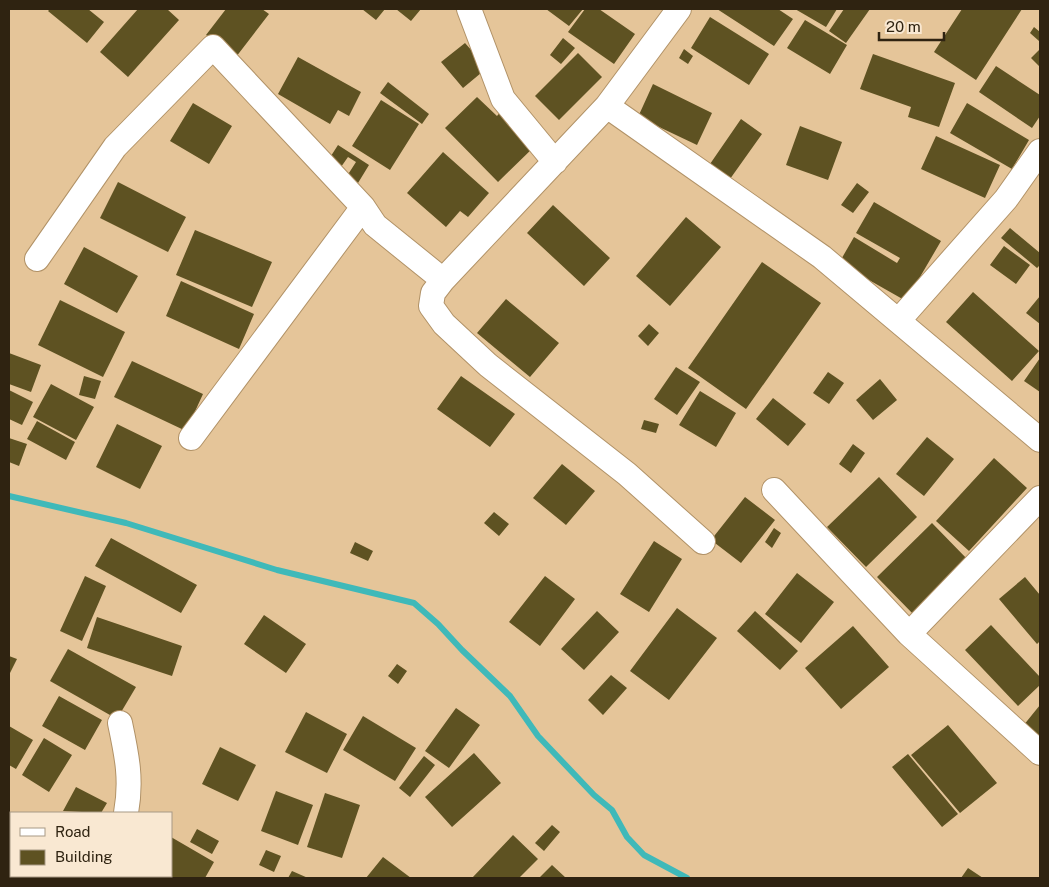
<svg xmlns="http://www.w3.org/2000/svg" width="1049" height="887" font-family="'Public Sans',sans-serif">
  <rect width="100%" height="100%" fill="#e5c599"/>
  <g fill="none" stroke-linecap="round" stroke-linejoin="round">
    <path stroke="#3fb9b9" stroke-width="6" d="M9,496L126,523L277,570L414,603L438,624L462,650L510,696L538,736L594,795L612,810L627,837L644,855L687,878"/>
  </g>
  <path fill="#5e5222" d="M50,9H88L104,22L87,43L48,11Z
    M138,9H167L179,20L128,77L100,52Z
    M226,9H262L269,14L236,57L206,35Z
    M362,9H385L376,20Z
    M396,9H421L411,21Z
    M546,9H583L569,26Z
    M585,9H599L635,34L614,64L568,32Z
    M717,9H778L793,19L774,46Z
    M795,9H837L826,27Z
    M844,9H870L846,43L829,31Z
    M962,9H1022L976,80L934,52Z
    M710,17L769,54L749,85L691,48Z
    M805,20L847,45L830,74L787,48Z
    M1034,27L1040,32L1039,41L1030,33Z
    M563,38L575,48L561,64L550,55Z
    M465,43L487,68L463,88L441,62Z
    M684,49L693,56L688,64L679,58Z
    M1040,49V67L1031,58Z
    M578,53L602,77L559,120L535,96Z
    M873,54L955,83L939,127L908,117L911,107L860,89Z
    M298,57L361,92L349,116L338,110L330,124L278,94Z
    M996,66L1040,95V116L1032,128L979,92Z
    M388,82L429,114L422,124L380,93Z
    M653,84L712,113L697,145L638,117Z
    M477,97L497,116L502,110L536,145L498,182L445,128Z
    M381,100L419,124L390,170L352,146Z
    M193,103L232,126L209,164L170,141Z
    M967,103L1029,140L1012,169L950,133Z
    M741,119L762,134L730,179L710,164Z
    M800,126L842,142L828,180L786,165Z
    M936,136L1000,165L985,198L921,169Z
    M338,145L369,165L358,183L347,176L356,162L348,157L341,167L329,159Z
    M443,152L489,193L468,217L460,211L446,227L407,193Z
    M118,182L186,217L168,252L100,218Z
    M857,183L869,192L853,213L841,205Z
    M874,202L941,241L906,301L839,263L854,237L897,263L900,258L856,233Z
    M553,205L610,258L584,286L527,233Z
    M686,217L721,247L670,306L636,276Z
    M1010,228L1040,253V265L1037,268L1001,238Z
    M195,230L272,262L252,307L176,275Z
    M1004,246L1030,265L1016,284L990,265Z
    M84,247L138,276L117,313L64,284Z
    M762,262L821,303L746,409L688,368Z
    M181,281L254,314L239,349L166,316Z
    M973,292L1039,351L1012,381L946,322Z
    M1040,296V324L1026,313Z
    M506,299L559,343L530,377L477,333Z
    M60,300L125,332L103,377L38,345Z
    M649,324L659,333L648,346L638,336Z
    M9,353L41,365L31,392L9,384Z
    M1040,358V392L1024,381Z
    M132,361L203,394L186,431L114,397Z
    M676,367L700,382L677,415L654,399Z
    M828,372L844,383L829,404L813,393Z
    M84,376L101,381L95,399L79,395Z
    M461,376L515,414L490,447L437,409Z
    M880,379L897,400L873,420L856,400Z
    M51,384L94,407L76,440L33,417Z
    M9,390L33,402L22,425L9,419Z
    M700,391L736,413L716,447L679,425Z
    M773,398L806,424L788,446L756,419Z
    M644,420L659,424L656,433L641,429Z
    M37,421L75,442L66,460L27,439Z
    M117,424L162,446L140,489L96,467Z
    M927,437L954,459L924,496L896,474Z
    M9,438L27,444L19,466L9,462Z
    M853,444L865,453L851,473L839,464Z
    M994,458L1027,488L969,551L936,521Z
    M562,464L595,491L566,525L533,498Z
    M879,477L917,517L866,567L827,527Z
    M745,497L775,520L741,563L711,540Z
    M494,512L509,524L499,536L484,523Z
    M932,523L969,561L914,615L877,577Z
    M774,528L781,533L772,548L765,542Z
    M111,538L197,585L181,613L95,566Z
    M654,541L682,559L649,612L620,594Z
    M355,542L373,551L368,561L350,553Z
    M797,573L834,602L801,643L765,614Z
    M85,576L106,586L82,641L60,631Z
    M545,576L575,599L540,646L509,622Z
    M1025,577L1040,595V641L1037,644L999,599Z
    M677,608L717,638L669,700L630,671Z
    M597,611L619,632L584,670L561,649Z
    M755,611L798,651L780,670L737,631Z
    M264,615L306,644L286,673L244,644Z
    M97,617L182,646L172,676L87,648Z
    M991,625L1040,677V685L1018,706L965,650Z
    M853,626L889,667L841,709L805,668Z
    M68,649L136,687L117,719L50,681Z
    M9,656L17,659L9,675Z
    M397,664L407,671L398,684L388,676Z
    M611,675L627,688L603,715L588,700Z
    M59,696L102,720L85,750L42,726Z
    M1040,705V741L1023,726Z
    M456,708L480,725L449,768L425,751Z
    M306,712L347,734L327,773L285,752Z
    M363,716L416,748L395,781L343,750Z
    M948,725L997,783L960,813L911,755Z
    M9,726L33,740L16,769L9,765Z
    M44,738L72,755L49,792L22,775Z
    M220,747L256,765L238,801L202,784Z
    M474,753L501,783L452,827L425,797Z
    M908,754L958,814L942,827L892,767Z
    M424,756L435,765L410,797L399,788Z
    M76,787L107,803L101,813L63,811Z
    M276,791L313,805L298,845L261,831Z
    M325,793L360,805L342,858L307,847Z
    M9,818L11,820V855L9,859Z
    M552,825L560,832L544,851L535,843Z
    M197,829L219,841L212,854L190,842Z
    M513,835L538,859L519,878H472Z
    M171,837L214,862L205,878H168L164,876H171Z
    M266,850L281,856L274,872L259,865Z
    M383,857L411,878H366Z
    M552,865L566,878H539Z
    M968,868L983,878H961Z
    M292,871L308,878H288Z
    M27,876H50L49,878H31Z"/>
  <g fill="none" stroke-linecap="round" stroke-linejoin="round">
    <defs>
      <path id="minor" d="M469,9L503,99L555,162
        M679,9L607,106L443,280L433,293L431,306L444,324L488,365L627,474L703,542
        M607,106L822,257L1040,440
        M37,259L115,147L213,47L363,207L375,225L443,280
        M899,320L1006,199L1040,151
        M191,438L363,207
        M774,490L909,634L1040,753
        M909,634L1040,498
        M120,723C127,756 132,780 126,813
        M131,876L136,878
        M92,878L94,876"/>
    </defs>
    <use href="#minor" stroke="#b19267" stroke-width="26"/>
    <use href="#minor" stroke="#fff" stroke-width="24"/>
  </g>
  <rect width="1049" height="887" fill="none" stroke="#2f2311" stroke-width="20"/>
  <rect x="10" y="812" width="162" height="65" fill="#f9e8d2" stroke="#a89985"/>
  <rect x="20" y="828" width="25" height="8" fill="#ffffff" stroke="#a89985"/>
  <text x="55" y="837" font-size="15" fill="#2f2311">Road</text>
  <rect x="20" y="850" width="25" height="15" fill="#5e5222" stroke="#a89985"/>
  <text x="55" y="862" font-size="15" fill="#2f2311">Building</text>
  <path d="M879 32v8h65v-8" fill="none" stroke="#2f2311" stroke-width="2.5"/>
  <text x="886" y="32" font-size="15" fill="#2f2311" stroke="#f9e8d2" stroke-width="4" paint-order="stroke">20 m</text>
</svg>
